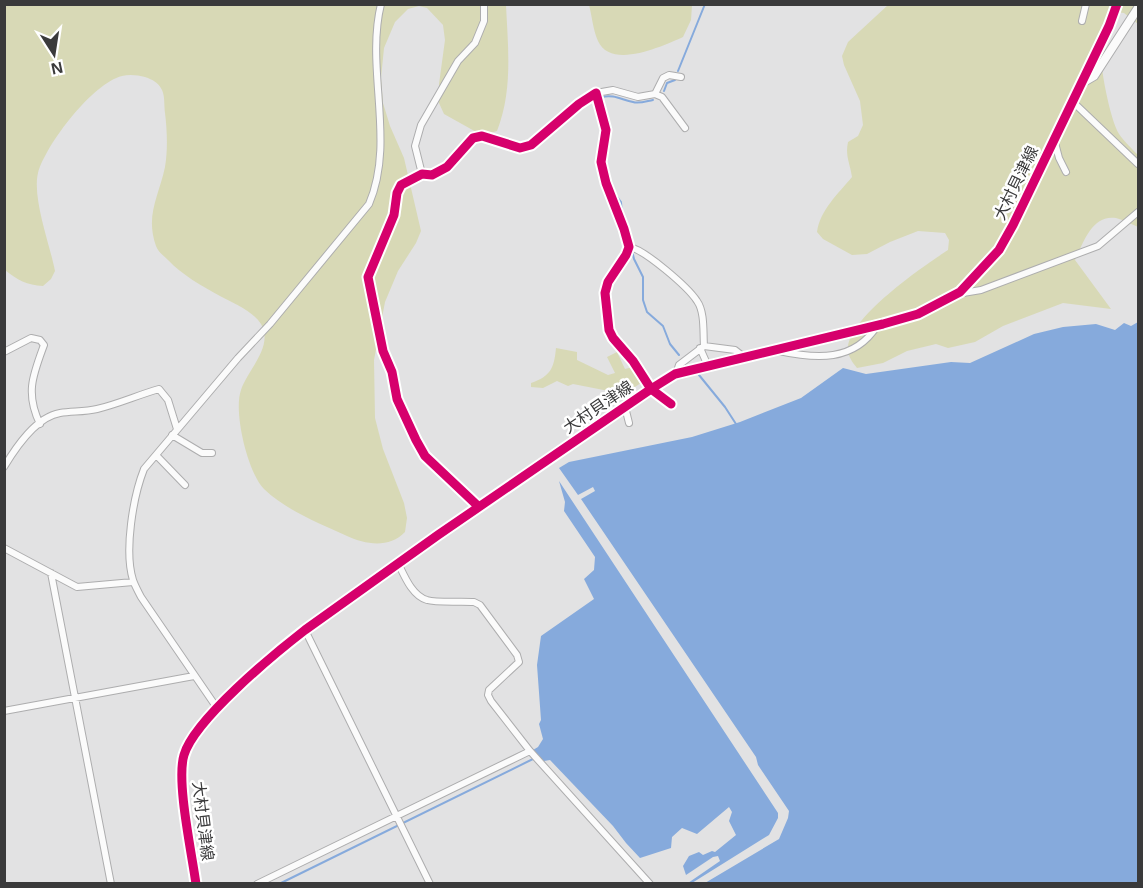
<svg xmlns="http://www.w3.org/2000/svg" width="1143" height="888" font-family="Arial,'Noto Sans JP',sans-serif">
  <rect width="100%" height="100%" fill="#e2e2e3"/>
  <path fill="#d8d9b6" d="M4,5H506C508,48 513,90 497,131L490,133H478L444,114L439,103V84L445,40L443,25L427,8L419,6L408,9L395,22L384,48L381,78L383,103L390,126L404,158L421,231L416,243L398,271L385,302L374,360L375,418L383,449L404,503L407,518L405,532C390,548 366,545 347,536C319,523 287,511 264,489C248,473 233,412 241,390C248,369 274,347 261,324C253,311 233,303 220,296C202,286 182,275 168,260C164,256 158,252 156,246C145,215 159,196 165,167C168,150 167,129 165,113C164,106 165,96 162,90C158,82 153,80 145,77C138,75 129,74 122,76C93,83 46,144 38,173C32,198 50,245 55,271L51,279L43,286C27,285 17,280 5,270Z
    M589,5H692L691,20L683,37C663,46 611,70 598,41C593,30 592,16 589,5Z
    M888,5H1138V24L1124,13L1116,12C1108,17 1101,23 1100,33C1097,52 1109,118 1119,134C1124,141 1132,149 1138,155V227C1131,224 1123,220 1116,218C1092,214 1083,243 1075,260L1111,309L1063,303L1003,326L975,342L948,348L936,344L907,351L883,363L857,368C852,362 847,355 848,347C851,316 922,267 948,250L949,240L945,233L918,231L890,242L867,254L852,255L823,239L817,232C820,210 838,194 852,177C850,163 845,156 848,142L858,136L863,125L860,101L844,65L842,56L848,42Z
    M556,348L577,352V360L608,375L615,373L607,357L617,352L625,369L633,367L641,383L624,394L573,384L568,386L557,381L543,388L531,387V383C551,376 554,368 556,348Z"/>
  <path fill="#86aadc" d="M1138,322V883H705L779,839L788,818L789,811L758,765L756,757L581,499L595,491L593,487L578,495L559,468L569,462L692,437L740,422L801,398L843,368L866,374L951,362L970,363L1034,334L1063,327L1096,324L1115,330L1124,323L1131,326Z
    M559,481L778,813V818L769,835L692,883H688L720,861L718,856L713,857L686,875L683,866L689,856L699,852L703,855L712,851L715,852L736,835L729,821L732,812L729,807L697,834L682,828L672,837L671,848L640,858L626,843L613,826L550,760L544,761L533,750L538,747L543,739L539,724L541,720L537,665L541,636L594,599L584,579L594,570L595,557L564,511L565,502Z"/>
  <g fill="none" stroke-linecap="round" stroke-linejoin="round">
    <path stroke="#86aadc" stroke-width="2" d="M678,71L705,4
      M664,91L667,83L675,80
      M622,216L621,202L612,190L605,158L610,129L602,97C614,94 622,100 633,102C639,104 647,101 653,100
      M627,230L634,259L643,277V300L647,312L663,326L670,344L679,355
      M699,375L725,407L736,424
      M279,884L535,758"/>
    <defs>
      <path id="minor" d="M1082,21L1086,4
        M596,93L613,90L638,97L655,94L663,78L669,75L681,77
        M655,94L662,97L685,128
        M1073,102L1138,164
        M1054,139L1059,158L1066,172
        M422,174L415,146L421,125L458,61L475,43L484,21V4
        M629,247C644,249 688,287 697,301C705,312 703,333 704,346
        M957,294L981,290L1098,246L1138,212
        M700,348L708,366
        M779,351C816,359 854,362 877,326
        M4,352L31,338L40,340L44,345C33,375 25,393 40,424
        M676,374L679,365L704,346L735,350L744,357
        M625,407L629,423
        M172,435L202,453H212
        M156,455L185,485
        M4,467C16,447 36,417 60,413C72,411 84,412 97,409C118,404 138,395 159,389L168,400L177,429
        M479,507L425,456L416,440L397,399L392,372L383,351L368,277L394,215L397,193L401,185L422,174L432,175L447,167L473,138L482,136L520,148L531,145L579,104L596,93L606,130L601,162L606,183L624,229L629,247L626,255L608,282L605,293L609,330L613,338L633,361L651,389L671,404
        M4,548L77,587L133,582
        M398,563C404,575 412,596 427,600C437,603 462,601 474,602L480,605L517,655L519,662L489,690L488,695L491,701L530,751L650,884
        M51,573L111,884
        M305,630L430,884
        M217,708L141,597C138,591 135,586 133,580C124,551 133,497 144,469L238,358L270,324L369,204C396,141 365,69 381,4
        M4,711L194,676
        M257,884L530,751"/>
      <path id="tertiary" d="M1082,83L1094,76L1138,8"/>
      <path id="primary" d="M196,884C192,854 176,781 184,755C194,720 274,654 305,630L438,535L651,389L675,374L883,324L918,314L960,292L999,250L1013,225L1109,26L1117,4"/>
    </defs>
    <use href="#minor" stroke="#adadae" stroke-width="8"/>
    <use href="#tertiary" stroke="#adadae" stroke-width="10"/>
    <use href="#primary" stroke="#adadae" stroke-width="11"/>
    <use href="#minor" stroke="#fbfbfb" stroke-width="6"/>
    <use href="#tertiary" stroke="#fbfbfb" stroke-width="8"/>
    <use href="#primary" stroke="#fbfbfb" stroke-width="9"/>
    <defs>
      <path id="cycleway" d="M479,507L425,456L416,440L397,399L392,372L383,351L368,277L394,215L397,193L401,185L422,174L432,175L447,167L473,138L482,136L520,148L531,145L579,104L596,93L606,130L601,162L606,183L624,229L629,247L626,255L608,282L605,293L609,330L613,338L633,361L651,389L671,404
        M196,884C192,854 176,781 184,755C194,720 274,654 305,630L438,535L651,389L675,374L883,324L918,314L960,292L999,250L1013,225L1109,26L1117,4"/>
    </defs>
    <use href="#cycleway" stroke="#fff" stroke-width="13"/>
    <use href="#cycleway" stroke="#d6006c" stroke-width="9"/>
  </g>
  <g text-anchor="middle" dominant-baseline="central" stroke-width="5" stroke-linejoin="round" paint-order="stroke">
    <g font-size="16" fill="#3a3a3b" stroke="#fff">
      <text transform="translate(1016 183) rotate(-64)">大村貝津線</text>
      <text transform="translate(598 407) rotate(-34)">大村貝津線</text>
      <text transform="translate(203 821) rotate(83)">大村貝津線</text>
    </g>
  </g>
  <rect width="1143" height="888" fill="none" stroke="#3a3a3b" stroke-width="12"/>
  <g transform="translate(54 54) rotate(168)" stroke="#ffffff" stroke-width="4.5" paint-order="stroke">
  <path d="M0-4.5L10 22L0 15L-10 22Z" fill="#3a3a3b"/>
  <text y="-9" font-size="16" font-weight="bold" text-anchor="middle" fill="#3a3a3b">N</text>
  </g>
</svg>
